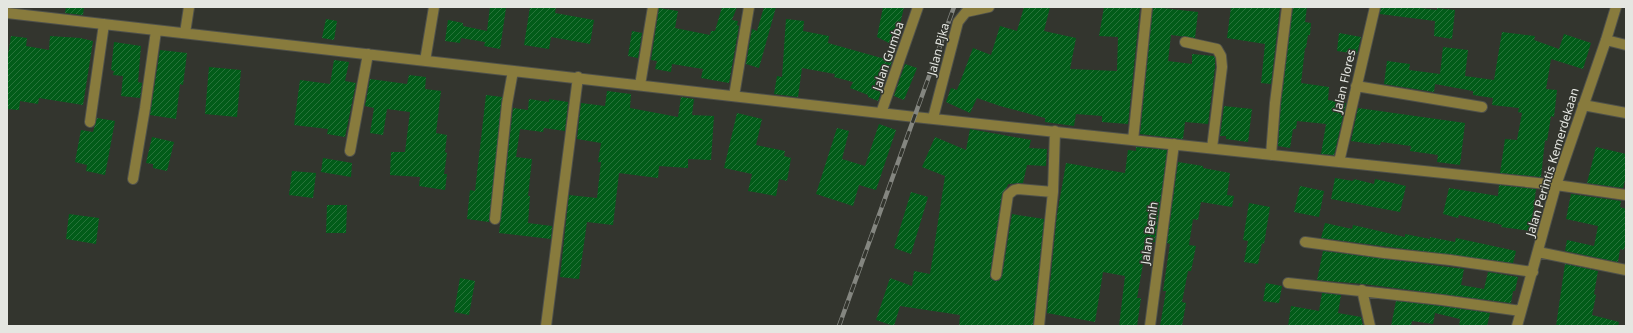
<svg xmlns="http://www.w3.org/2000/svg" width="1633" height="333" font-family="'Noto Sans',sans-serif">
  <defs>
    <pattern id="building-hatch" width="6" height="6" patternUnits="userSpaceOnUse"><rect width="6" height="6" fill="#025c19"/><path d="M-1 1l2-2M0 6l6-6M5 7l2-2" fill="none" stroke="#27733a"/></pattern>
  </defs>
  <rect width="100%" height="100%" fill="#33352e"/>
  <path fill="url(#building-hatch)" d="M66,7H84L83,15L65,13Z
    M490,7L506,8L500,49L484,46L485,42L461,38L460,43L445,41L448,20L463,23V26L487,31Z
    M530,7H556L555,13L594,20L590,44L551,37L549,49L524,45Z
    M722,7H737L732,20L738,21L737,25L739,26L729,83L701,78L703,69L672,64L671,72L655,69L657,61L651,60L659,8L678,11L675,28L710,35L711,31H715Z
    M764,7H776L759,68L746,64L752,29L757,31Z
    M883,7H904L895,46L877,37Z
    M1024,7H1050L1044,31L1076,38L1070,69L1117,71L1118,37L1099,36L1104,7H1140L1128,124L1102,122V116L1076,114L1074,126L1045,122V118L1000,106L977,98L970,113L946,102L951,88L957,90L973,48L991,55L1000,26L1017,31Z
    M1153,7L1198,12L1195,38L1171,35L1168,61L1192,64V54L1214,56L1215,58V67L1208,124L1185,122L1183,139L1140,134Z
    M1231,7H1280L1271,84L1261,83L1265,44L1227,38Z
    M1293,7H1307L1305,22L1311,23L1310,35H1308L1306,48H1305L1301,83L1329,87L1328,100L1346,103L1334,155L1321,154L1326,124L1297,121L1296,129H1293L1290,148L1278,146L1281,104Z
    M1381,7H1412L1437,10V8L1455,10L1452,39L1434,36L1435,21L1380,14Z
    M326,19L337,21L334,40L322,38Z
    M786,19L804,21L803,31L829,36L828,43L892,61L878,101L868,97V95L850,88L853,82L834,77L835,74L802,68L798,97L774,94L777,76L782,77Z
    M632,31L642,33L638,58L628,56Z
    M1502,32L1535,36L1534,40L1559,49L1564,34L1591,43L1583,69L1551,59L1546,89L1557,90L1554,117L1551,116L1547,141L1545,140L1541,177L1500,173L1505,139L1517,140L1522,113L1518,112L1519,108L1492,105L1493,98L1473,95V91L1435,84L1434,92L1384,84L1387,61L1410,64L1409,70L1440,74L1443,47L1468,50L1465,76L1494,80Z
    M1339,33L1361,37L1357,54L1337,51Z
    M11,36L27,38L26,46L49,50L50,36L80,38L93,41L83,105L39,98L38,104L20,101L19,110L7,109V61Z
    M114,42L141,46L138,82L142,83L140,98L121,96L123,76L113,75L114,71L111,70Z
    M160,50L187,53L183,85L180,84L176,119L150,115Z
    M334,60L349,62L345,81L356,83L345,137L327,134L328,129L294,125L300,80L330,84Z
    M905,64L917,68L904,100L894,96Z
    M209,67L241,70L237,117L205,114Z
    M409,75L426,77L425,89L441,91L436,133L447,135L445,152L447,153L444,174H447L445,190L419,186L420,177L390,175L391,152H405L410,112L387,109L383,135L370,133L374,108L365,106L370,79L407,84Z
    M607,91L631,94L630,108L678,117L681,97L694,99L692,115L714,116L711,160L688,159V168L659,166L658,178L619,173L613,225L587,222L579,279L560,277L569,195L597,198L601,162H598L601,143L577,139L581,103L605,106Z
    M486,95L502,97L489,222L467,219L470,190L475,191Z
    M529,99L549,102V99L568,102L565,131L544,128L543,132L520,129L516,157L532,159L528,196H530L528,223L552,226L551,239L499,233L513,108L528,110Z
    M1224,106L1252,109L1248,142L1226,139V136H1220Z
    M1358,108L1465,123L1460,165L1437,162L1438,155L1410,151L1411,146L1381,142L1380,145L1351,141Z
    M737,113L762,119L756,145L785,151L784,156L791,158L787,181L779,179L776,196L748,191L752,174L724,168Z
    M97,118L115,121L105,175L86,171L87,165L75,162L81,130L93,132Z
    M879,124L896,130L876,190L859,185L853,206L816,194L837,128L849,131L842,159L865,166Z
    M970,129L1031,140L1029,148L1047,149L1046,166L1027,165L1023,183L1008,184L1007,187L1002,194L990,274V278L995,281H999L1002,276L1012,214L1044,219L1033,326H959L960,315L900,306L894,326L876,320L890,278L912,286L914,271L930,274L945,176L922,167L935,137L966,150Z
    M152,137L174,142L167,171L153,168V164L146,163Z
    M1136,147L1167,150L1155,242L1147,241L1137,298H1141L1137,326H1119L1125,276L1103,272L1095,322L1047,313L1057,215L1066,163L1125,173L1128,150L1136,151Z
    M1596,147L1626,154V176L1623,188L1587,183Z
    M323,158L352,163L351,177L321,172Z
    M1178,162L1203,166V168L1230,173L1227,195L1234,196L1232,207L1201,202L1198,220L1193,219L1189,245L1196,246L1191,271H1188L1182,302L1186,303L1182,326H1160L1166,291H1163L1170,244L1167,243Z
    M292,171L316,173L313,198L289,195Z
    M1335,178L1353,181L1354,179L1374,184L1375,179L1406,186L1400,212L1331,199Z
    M1499,185L1536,189L1531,231L1501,227L1502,225L1459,215L1458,218L1443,214L1449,188L1498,196Z
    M1300,186L1324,191L1319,217L1294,212Z
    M911,192L928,197L911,254L894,248Z
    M1571,194L1621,201L1620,207L1626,209V241L1624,250L1620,249L1618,262L1565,251L1567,240L1594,246L1598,226L1566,219Z
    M1249,203L1270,207L1264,244L1262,243L1258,264L1244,262L1248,241L1243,240Z
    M327,205H347L346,233H326Z
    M69,214L99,218L96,244L66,239Z
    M1325,223L1352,229L1353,225L1405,237V234L1430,239V237L1455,242L1456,238L1516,251L1513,263L1321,238Z
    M1323,251L1464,269L1461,285L1484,289L1488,272L1518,277L1515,291H1513L1511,303L1364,284L1317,280Z
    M1565,264L1598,271L1594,294L1596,295L1592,315L1619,322L1618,326H1556Z
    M460,278L475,281L469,315L454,312Z
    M1266,283L1282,286L1279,303L1263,301Z
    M1322,293L1341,295L1338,313L1361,317L1363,326H1288L1291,306L1319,311Z
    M1396,301L1441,306L1490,313L1487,326H1459L1460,319L1435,313L1433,324L1412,321L1411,326H1391Z"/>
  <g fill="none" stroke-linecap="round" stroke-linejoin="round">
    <defs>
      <path id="minor" d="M7,13L915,117L1556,185L1626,195
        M185,33L189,7
        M1606,40L1626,45
        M1185,42L1217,49L1221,56L1222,67L1212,148
        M425,61L434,7
        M640,85L653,7
        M1356,86L1482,107
        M734,96L749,7
        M1583,105L1626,113
        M881,113L918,7
        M933,118L958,22L966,12L989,7
        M90,122L104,24
        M1133,140L1147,7
        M350,151L368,54
        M1271,155L1275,103L1287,7
        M1339,162L1375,7
        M133,179L145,108L156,31
        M495,219L507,104L513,71
        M1305,242L1384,253L1450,260L1533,272
        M1538,252L1626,270
        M996,275L1008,195L1014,190L1018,189L1053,192
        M1288,283L1442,300L1521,311
        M1362,290L1370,326
        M546,326L578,77
        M1039,326L1053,192L1055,131
        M1150,326L1174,144
        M1517,326L1556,185L1606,40L1616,7"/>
    </defs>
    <use href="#minor" stroke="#4f514b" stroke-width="12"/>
    <use href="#minor" stroke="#887b3d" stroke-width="10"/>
    <defs>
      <path id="rail" d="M839,326L954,7"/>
    </defs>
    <use href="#rail" stroke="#848680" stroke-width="4.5"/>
    <use href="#rail" stroke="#33352e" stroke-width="3" stroke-dasharray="9" stroke-linecap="butt"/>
  </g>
  <g text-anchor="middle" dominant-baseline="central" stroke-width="3" stroke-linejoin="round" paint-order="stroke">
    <g font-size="12" fill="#e4e6e1" stroke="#33352e">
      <text transform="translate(938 49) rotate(-75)">Jalan Pjka</text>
      <text transform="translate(888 56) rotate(-71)">Jalan Gumba</text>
      <text transform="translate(1344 81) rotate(-77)">Jalan Flores</text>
      <text transform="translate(1552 162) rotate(-73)">Jalan Perintis Kemerdekaan</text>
      <text transform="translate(1149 233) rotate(-82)">Jalan Benih</text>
    </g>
  </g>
  <rect width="1633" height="333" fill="none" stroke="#e4e6e1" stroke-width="16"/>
</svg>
